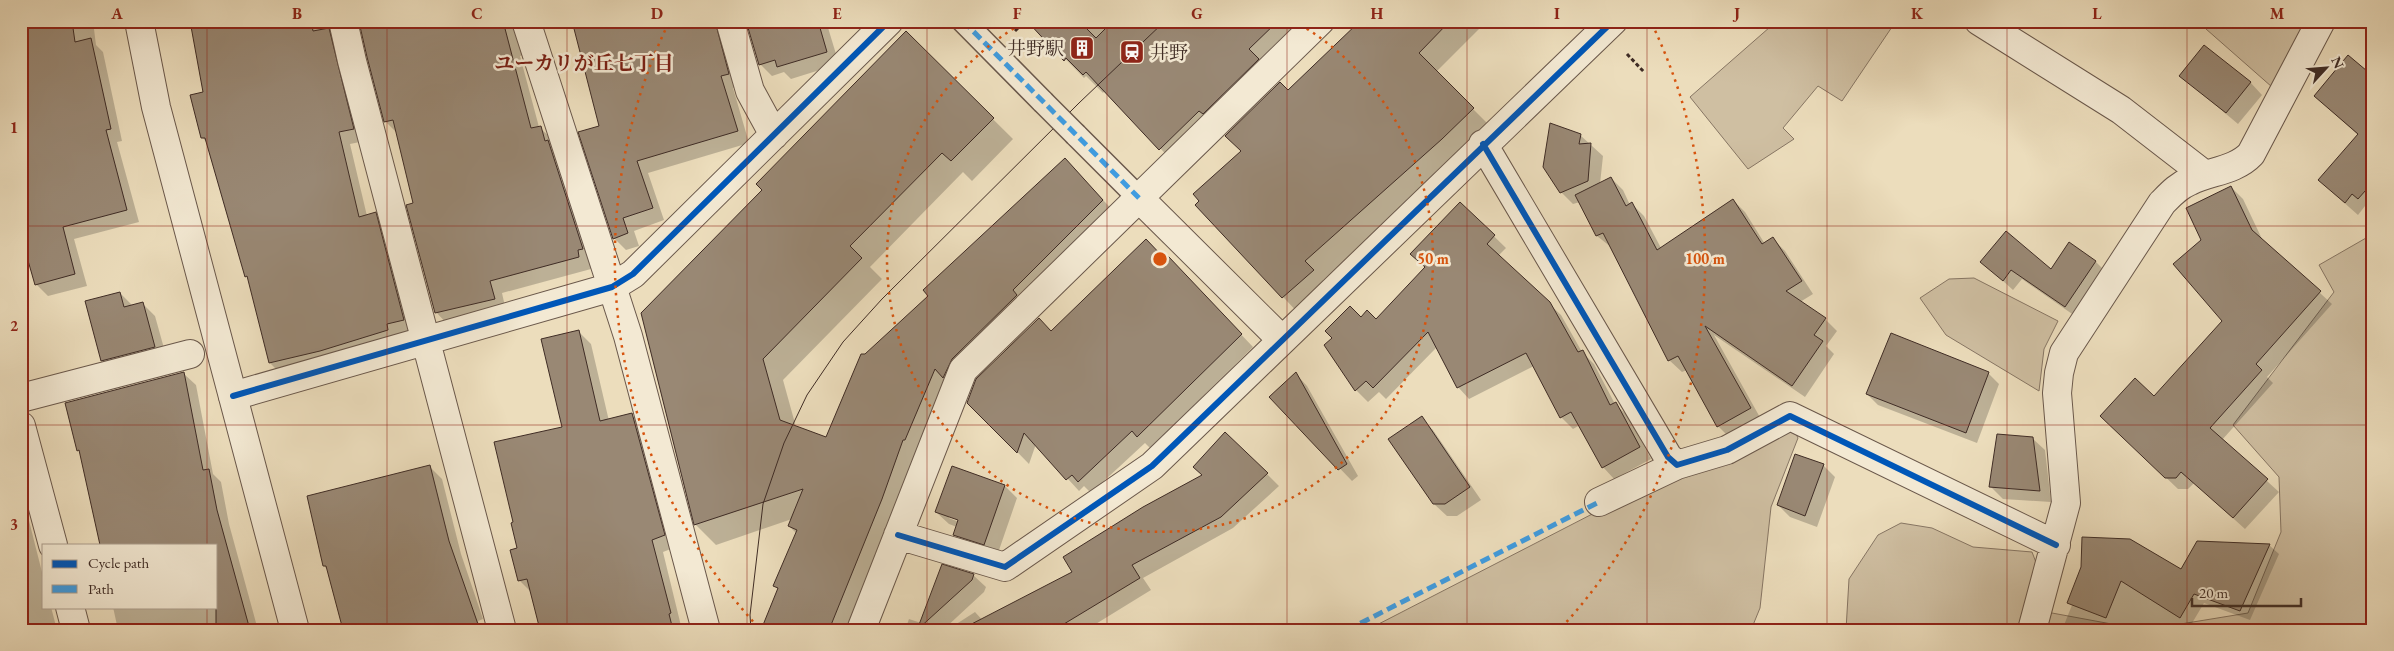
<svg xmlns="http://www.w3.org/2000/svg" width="2394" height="651" font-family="'EB Garamond','Noto Serif JP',serif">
  <rect width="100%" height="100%" fill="#ecddbc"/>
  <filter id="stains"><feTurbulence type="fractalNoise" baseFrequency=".004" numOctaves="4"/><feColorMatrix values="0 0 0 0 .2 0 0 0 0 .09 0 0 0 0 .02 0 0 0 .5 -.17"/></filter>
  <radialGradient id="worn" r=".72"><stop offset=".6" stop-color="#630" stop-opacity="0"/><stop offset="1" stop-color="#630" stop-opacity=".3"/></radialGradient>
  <path fill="#cfbfa2" stroke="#877664" d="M1767,21H1896L1842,101L1818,86L1783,128L1794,139L1748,169L1690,97L1770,27Z
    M2211,21H2307L2272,87L2206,29Z
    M2373,234V630H1846L1849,579L1878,535L1901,523L1932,528L1973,547L2032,552L2037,565L2029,607L2052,613L2144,630L2248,613L2281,532L2279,477L2233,425L2334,292L2319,265Z
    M1974,278L2058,321L2044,349L2039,391L1946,335L1920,298L1949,279Z
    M1790,431L1796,434L1798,438L1771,507L1760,608L1751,630H1367L1600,510Z"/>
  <path fill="#0003" fill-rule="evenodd" d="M30,21H93L96,45L103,52L122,141L117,142L139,222L74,239L87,286L48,296L36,284Z
    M191,21H321V31L328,30L340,42L365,141L350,144L367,216L375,214L388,226L416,332L282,375L270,363L249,279L246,276L207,143L203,138L204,93Z
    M371,21H516L523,55L520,56L539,127L552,139L595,261L589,262L591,269L502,293L506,311L448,325L436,312L415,203L398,134L385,121Z
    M571,21H718L740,86L733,88L749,143L648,173L664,220L634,231L639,246L626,250L614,238L600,127L576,31Z
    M748,21H826L839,64L791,79L784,72L772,76L760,64Z
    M1052,21H1317L1178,167L1105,90L1103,93L1086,76L1084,78L1040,33Z
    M1361,21H1487L1436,72L1491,127L1461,157L1323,280L1331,289L1301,316L1197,205L1289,92Z
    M1577,21H1594L1585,29Z
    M906,33L1013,139L972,181L963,172L870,267L882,279L783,380L796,427L827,438L866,355L930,296L1065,160L1123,221L972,379L857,630H767L779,590L775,586L797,534L789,526L792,519L716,545L696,525L642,314L764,190Z
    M2181,76L2250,82L2262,95L2238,124Z
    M2373,88V208L2371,211L2365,206L2358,215L2332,192L2358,135L2315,96Z
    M1580,135L1603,156L1600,184L1611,178L1623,190L1630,205L1632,204L1644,216L1661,248L1733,200L1745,212L1765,244L1773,239L1785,251L1813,294L1800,302L1825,319L1837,331L1826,346L1834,354L1805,397L1714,335L1762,421L1730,438L1718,426L1687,370L1682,372L1669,360L1611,247L1597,236L1580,202L1573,204L1561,192Z
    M2231,187L2243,199L2263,241L2332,304L2267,377L2273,383L2222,440L2279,492L2245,529L2194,483L2188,489H2178L2114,428L2155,398L2223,321L2203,240Z
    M1460,203L1506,248L1498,256L1561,315L1582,352L1594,364L1615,404L1627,415L1651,459L1614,479L1603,467L1580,425L1573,429L1561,417L1534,366L1469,399L1458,387L1437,347L1386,399L1379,392L1368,402L1356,390L1325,345L1361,318L1376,321L1426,268Z
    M1165,261L1180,270L1253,347L1150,448L1145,443L1091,493L1084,486L1079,491L1036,444L1029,464L968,402L1051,332Z
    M1981,261L2051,270L2096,262L2105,271L2075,316L2022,279L2013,290Z
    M120,293L132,305L143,304L155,316L167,359L114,373L102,360Z
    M579,332L591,344L609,421L632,415L644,427L676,547L663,552L682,630H540L531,592L519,580V549L496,443L563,428Z
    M183,373L196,385L213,474L221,482L229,524L258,630H118L113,607H216V545L78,450Z
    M1988,373L1999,384L1977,443L1878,405L1867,394Z
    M1296,374L1307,386L1358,476L1352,481L1271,397Z
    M1421,418L1433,430L1481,500L1457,516H1447L1434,504Z
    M2032,438L2045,450L2051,502L2003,499L1991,487Z
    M1823,465L1835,477L1817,527L1790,517L1778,505Z
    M430,467L442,479L461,554L483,619L478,621L480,630H344L328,570L324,566Z
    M952,468L1005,486L1017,498L997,556L966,547L954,535L957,527L949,524L936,512ZM949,516L964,521V524L949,518Z
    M1267,474L1279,486L1233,528L1143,578L1151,590L1086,630H996Z
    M21,489L44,580V607H51L57,630H21Z
    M2269,545L2279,554L2250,620L2204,603L2188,630H2062L2072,605L2069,602L2082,567L2181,570Z
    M973,575L986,587L984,592L943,630H905L909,619L921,623Z
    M975,612L986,624L984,630H947Z"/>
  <path fill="#998874" stroke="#3f2c25" d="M21,21H72L75,42L91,38L111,129L106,130L127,210L63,227L75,274L35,285L21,236Z
    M190,21H311L313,31L329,28L354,129L339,132L359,217L376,212L404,320L387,324L388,330L320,351L269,363L247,276L245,277L205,138H201L190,95L203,92Z
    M365,21H503L531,128L541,126L545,141L548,140L583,249L578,250L579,257L490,281L495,299L435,313L406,205L413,203L393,120L384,122L367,57L359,22Z
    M572,21H715L729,74L721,76L738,131L637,161L653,208L623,218L628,233L613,239L578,132L599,126Z
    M746,21H818L827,52L777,67L775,60L759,65Z
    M1027,21H1079L1096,38L1113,21H1278L1249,49L1259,59L1203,114L1199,111L1159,150L1086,72L1083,75L1066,58L1064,61Z
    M1360,21H1450L1419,53L1474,108L1442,139L1305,261L1314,270L1282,298L1195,205L1199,201L1193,194L1241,151L1225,136L1280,82L1288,90Z
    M906,31L994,118L951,161L942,153L850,246L862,258L763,359L780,420L826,437L861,354H865L928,296L923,290L1065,158L1103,200L1013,290L1017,295L952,359L943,378L935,369L905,440H903L882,499L829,630H761L778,588L773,586L797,530L788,526L803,489L694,525L641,313L762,190L756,184Z
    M2204,45L2251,82L2226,113L2179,76Z
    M2348,55L2373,76V182L2358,199L2352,194L2345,203L2318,180L2358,134L2314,96Z
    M1550,123L1581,134L1579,144L1591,143L1588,181L1560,193L1543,167Z
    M1611,177L1626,206L1632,202L1657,250L1733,199L1762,244L1773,237L1802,281L1786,291L1826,318L1814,335L1823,341L1792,386L1705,326L1751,408L1717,427L1678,356L1668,361L1603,233L1596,236L1575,195Z
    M2231,186L2252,230L2321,291L2256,364L2262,370L2210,428L2268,479L2233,518L2181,472L2176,478H2165L2100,416L2135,378L2154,396L2222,321L2173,264L2201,240L2186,208Z
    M1460,202L1495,235L1487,244L1550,302L1578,352L1583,350L1610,405L1616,402L1640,447L1602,468L1571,412L1560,418L1526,353L1457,388L1428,332L1373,388L1366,381L1355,391L1324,345L1332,338L1325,331L1350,306L1361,317L1367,310L1376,319L1425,267L1410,254Z
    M2006,231L2051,269L2069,242L2096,261L2065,307L2011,270L2003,281L1980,262Z
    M1146,239L1165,259L1168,256L1242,334L1137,437L1132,431L1078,482L1072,475L1066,480L1024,433L1017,453L967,403L976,379L1039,318L1051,331Z
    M120,292L124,307L143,302L155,347L101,361L85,301Z
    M579,330L600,421L632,413L665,535L652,540L671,613L669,614L673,630H540L527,579L518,581L510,550L517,548L511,523L513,522L494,442L562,427L541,339Z
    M1891,333L1989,372L1966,433L1866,394Z
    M184,372L203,470L209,469L217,510L250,630H216V545H100L79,450L77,451L65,403Z
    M1296,372L1347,464L1338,470L1269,397Z
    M1422,416L1470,487L1445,504H1433L1388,439Z
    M1225,432L1268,473L1221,517L1132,565L1140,578L1054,630H960L1072,572L1063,557L1143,507L1202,475L1193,467Z
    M1997,434L2033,437L2040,491L1989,487Z
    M1795,454L1824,464L1805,516L1777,505Z
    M430,465L449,541L480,630H343L326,566H323L307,496Z
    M952,466L1005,485L984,545L953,535L958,520L935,512Z
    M2082,537L2130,539L2181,569L2197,541L2270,544L2240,611L2194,594L2180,618L2121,581L2106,618L2067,603L2081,567Z
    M942,564L974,574L972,580L917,630Z"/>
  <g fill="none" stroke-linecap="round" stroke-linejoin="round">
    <defs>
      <path id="pedestrian" d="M963,21L1043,102
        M1076,135L1139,198"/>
      <path id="minor" d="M343,21L352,61L502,630
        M526,21L628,336L706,630
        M730,21L750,91L774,135
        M1979,21L2121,110L2205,175
        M1483,144L1668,457L1677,465L1727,450L1790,416L2056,545
        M1139,198L1281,339
        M233,396L612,287L633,274L889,21
        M21,398L190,354
        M21,426L53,545
        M1599,502L1677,465
        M898,535L1005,567L1152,466L1613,21
        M70,607L76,630
        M861,630L963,370L1320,21
        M2032,630L2066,503L2057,393L2059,373L2064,353L2162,203C2171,194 2178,186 2190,181C2210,171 2235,171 2251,154L2321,21"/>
      <path id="tertiary" d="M139,21L156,107L295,630"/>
    </defs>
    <use href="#pedestrian" stroke="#6a584b" stroke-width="25"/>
    <use href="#minor" stroke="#6a584b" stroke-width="30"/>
    <use href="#tertiary" stroke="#6a584b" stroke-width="30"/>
    <path stroke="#3f2c25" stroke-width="3" stroke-dasharray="4 2.5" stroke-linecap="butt" d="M1050,21H1051
      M1015,31L1025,21
      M1627,54L1644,72"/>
    <use href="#pedestrian" stroke="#f3e9d3" stroke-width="22"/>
    <use href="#minor" stroke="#f3e9d3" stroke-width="28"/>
    <use href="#tertiary" stroke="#f3e9d3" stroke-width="28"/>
    <path stroke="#3f2c25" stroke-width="1" d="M751,630L750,615L763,504L784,443L807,395L843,342L882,299L1079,103L1165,21"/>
    <defs>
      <path id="pedestrian-bridge" d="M1043,102L1076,135"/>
    </defs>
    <use href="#pedestrian-bridge" stroke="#6a584b" stroke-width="25" stroke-linecap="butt"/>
    <use href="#pedestrian-bridge" stroke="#f3e9d3" stroke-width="22"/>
    <path stroke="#3f9ce0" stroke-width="5" stroke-dasharray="10 5" stroke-linecap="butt" d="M963,21L1139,198
      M1347,630L1599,502"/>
    <defs>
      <path id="cycleway" d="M1483,144L1668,457L1677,465L1727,450L1790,416L2056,545
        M233,396L612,287L633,274L889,21
        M898,535L1005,567L1152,466L1613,21"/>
    </defs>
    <use href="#cycleway" stroke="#f3e9d3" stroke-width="9"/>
    <use href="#cycleway" stroke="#0057b8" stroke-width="6"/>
  </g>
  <path fill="none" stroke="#8f2418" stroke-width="1" stroke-opacity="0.55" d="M207,21V545M387,21V630M567,21V630M747,21V630M927,21V630M1107,21V630M1287,21V630M1467,21V630M1647,21V630M1827,21V630M2007,21V630M2187,21V630M21,226H2373M21,425H2373M207,607V630"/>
  <g fill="none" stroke="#d7540e" stroke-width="2.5" stroke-dasharray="2.5 5">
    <path d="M1294 21A273 273 0 1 1 1026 21"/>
    <path d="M758 627A545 545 0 0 1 668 24M1652 24A545 545 0 0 1 1562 627"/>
  </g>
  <defs>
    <symbol id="building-square" viewBox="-11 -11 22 22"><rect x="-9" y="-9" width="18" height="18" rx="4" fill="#8f2418" stroke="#f3e9d3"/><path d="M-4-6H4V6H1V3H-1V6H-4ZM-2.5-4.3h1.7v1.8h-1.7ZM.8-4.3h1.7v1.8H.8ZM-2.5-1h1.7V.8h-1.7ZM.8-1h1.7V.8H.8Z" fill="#fff"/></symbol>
    <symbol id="station-square" viewBox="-11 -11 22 22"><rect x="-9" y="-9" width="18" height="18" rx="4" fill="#8f2418" stroke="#f3e9d3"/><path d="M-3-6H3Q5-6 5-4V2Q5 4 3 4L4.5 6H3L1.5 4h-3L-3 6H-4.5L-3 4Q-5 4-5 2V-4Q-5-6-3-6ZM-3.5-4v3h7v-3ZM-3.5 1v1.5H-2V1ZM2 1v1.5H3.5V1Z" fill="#fff"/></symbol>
  </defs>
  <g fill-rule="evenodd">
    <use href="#building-square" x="1068" y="34" width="28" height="28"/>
    <use href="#station-square" x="1118" y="38" width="28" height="28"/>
  </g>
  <g text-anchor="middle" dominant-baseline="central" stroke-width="5" stroke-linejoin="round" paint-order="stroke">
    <g font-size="19" fill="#3f2c25" stroke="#f3e9d3" text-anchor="end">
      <text x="1064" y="48">井野駅</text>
      <text x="1150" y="52" text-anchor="start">井野</text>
    </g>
    <g font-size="20" font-weight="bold" fill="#7a1f14" stroke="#f3e9d3">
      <text x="584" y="63">ユーカリが丘七丁目</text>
    </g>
  </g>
  <circle cx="1160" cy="259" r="8" fill="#d7540e" stroke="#f3e9d3" stroke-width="2.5"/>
  <g font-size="15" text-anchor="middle" font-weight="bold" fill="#d7540e" stroke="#f3e9d3" stroke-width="5" stroke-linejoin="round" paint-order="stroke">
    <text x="1433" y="264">50 m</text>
    <text x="1705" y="264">100 m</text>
  </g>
  <rect width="2394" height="651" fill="none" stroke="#ecddbc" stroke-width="55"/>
  <rect x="42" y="544" width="175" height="65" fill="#f3e9d3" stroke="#ab9d8d"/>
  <rect x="52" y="560" width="25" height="8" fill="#0057b8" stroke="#ab9d8d"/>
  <text x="88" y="568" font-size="15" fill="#3f2c25">Cycle path</text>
  <rect x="52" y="585" width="25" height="8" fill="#3f9ce0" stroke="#ab9d8d"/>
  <text x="88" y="594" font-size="15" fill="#3f2c25">Path</text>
  <g transform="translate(2326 68) rotate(64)" stroke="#f3e9d3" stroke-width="4" paint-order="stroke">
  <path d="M0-4L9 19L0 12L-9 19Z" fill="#3f2c25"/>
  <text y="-8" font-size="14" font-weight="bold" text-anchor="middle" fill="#3f2c25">N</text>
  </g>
  <path d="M2192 598v8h109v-8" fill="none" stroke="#3f2c25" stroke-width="2.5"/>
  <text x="2199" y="598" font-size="15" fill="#3f2c25" stroke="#f3e9d3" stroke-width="4" paint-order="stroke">20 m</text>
  <rect x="28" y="28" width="2338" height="596" fill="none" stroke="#8f2418" stroke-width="2"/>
  <g font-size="16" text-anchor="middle" font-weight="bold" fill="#8f2418">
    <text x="117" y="19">A</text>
    <text x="297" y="19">B</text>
    <text x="477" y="19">C</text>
    <text x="657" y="19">D</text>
    <text x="837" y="19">E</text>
    <text x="1017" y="19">F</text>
    <text x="1197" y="19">G</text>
    <text x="1377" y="19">H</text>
    <text x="1557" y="19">I</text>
    <text x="1737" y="19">J</text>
    <text x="1917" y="19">K</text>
    <text x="2097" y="19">L</text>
    <text x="2277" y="19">M</text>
    <text x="14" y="133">1</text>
    <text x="14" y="331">2</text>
    <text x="14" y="530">3</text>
  </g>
  <rect width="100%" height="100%" filter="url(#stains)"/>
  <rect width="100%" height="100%" fill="url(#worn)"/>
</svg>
